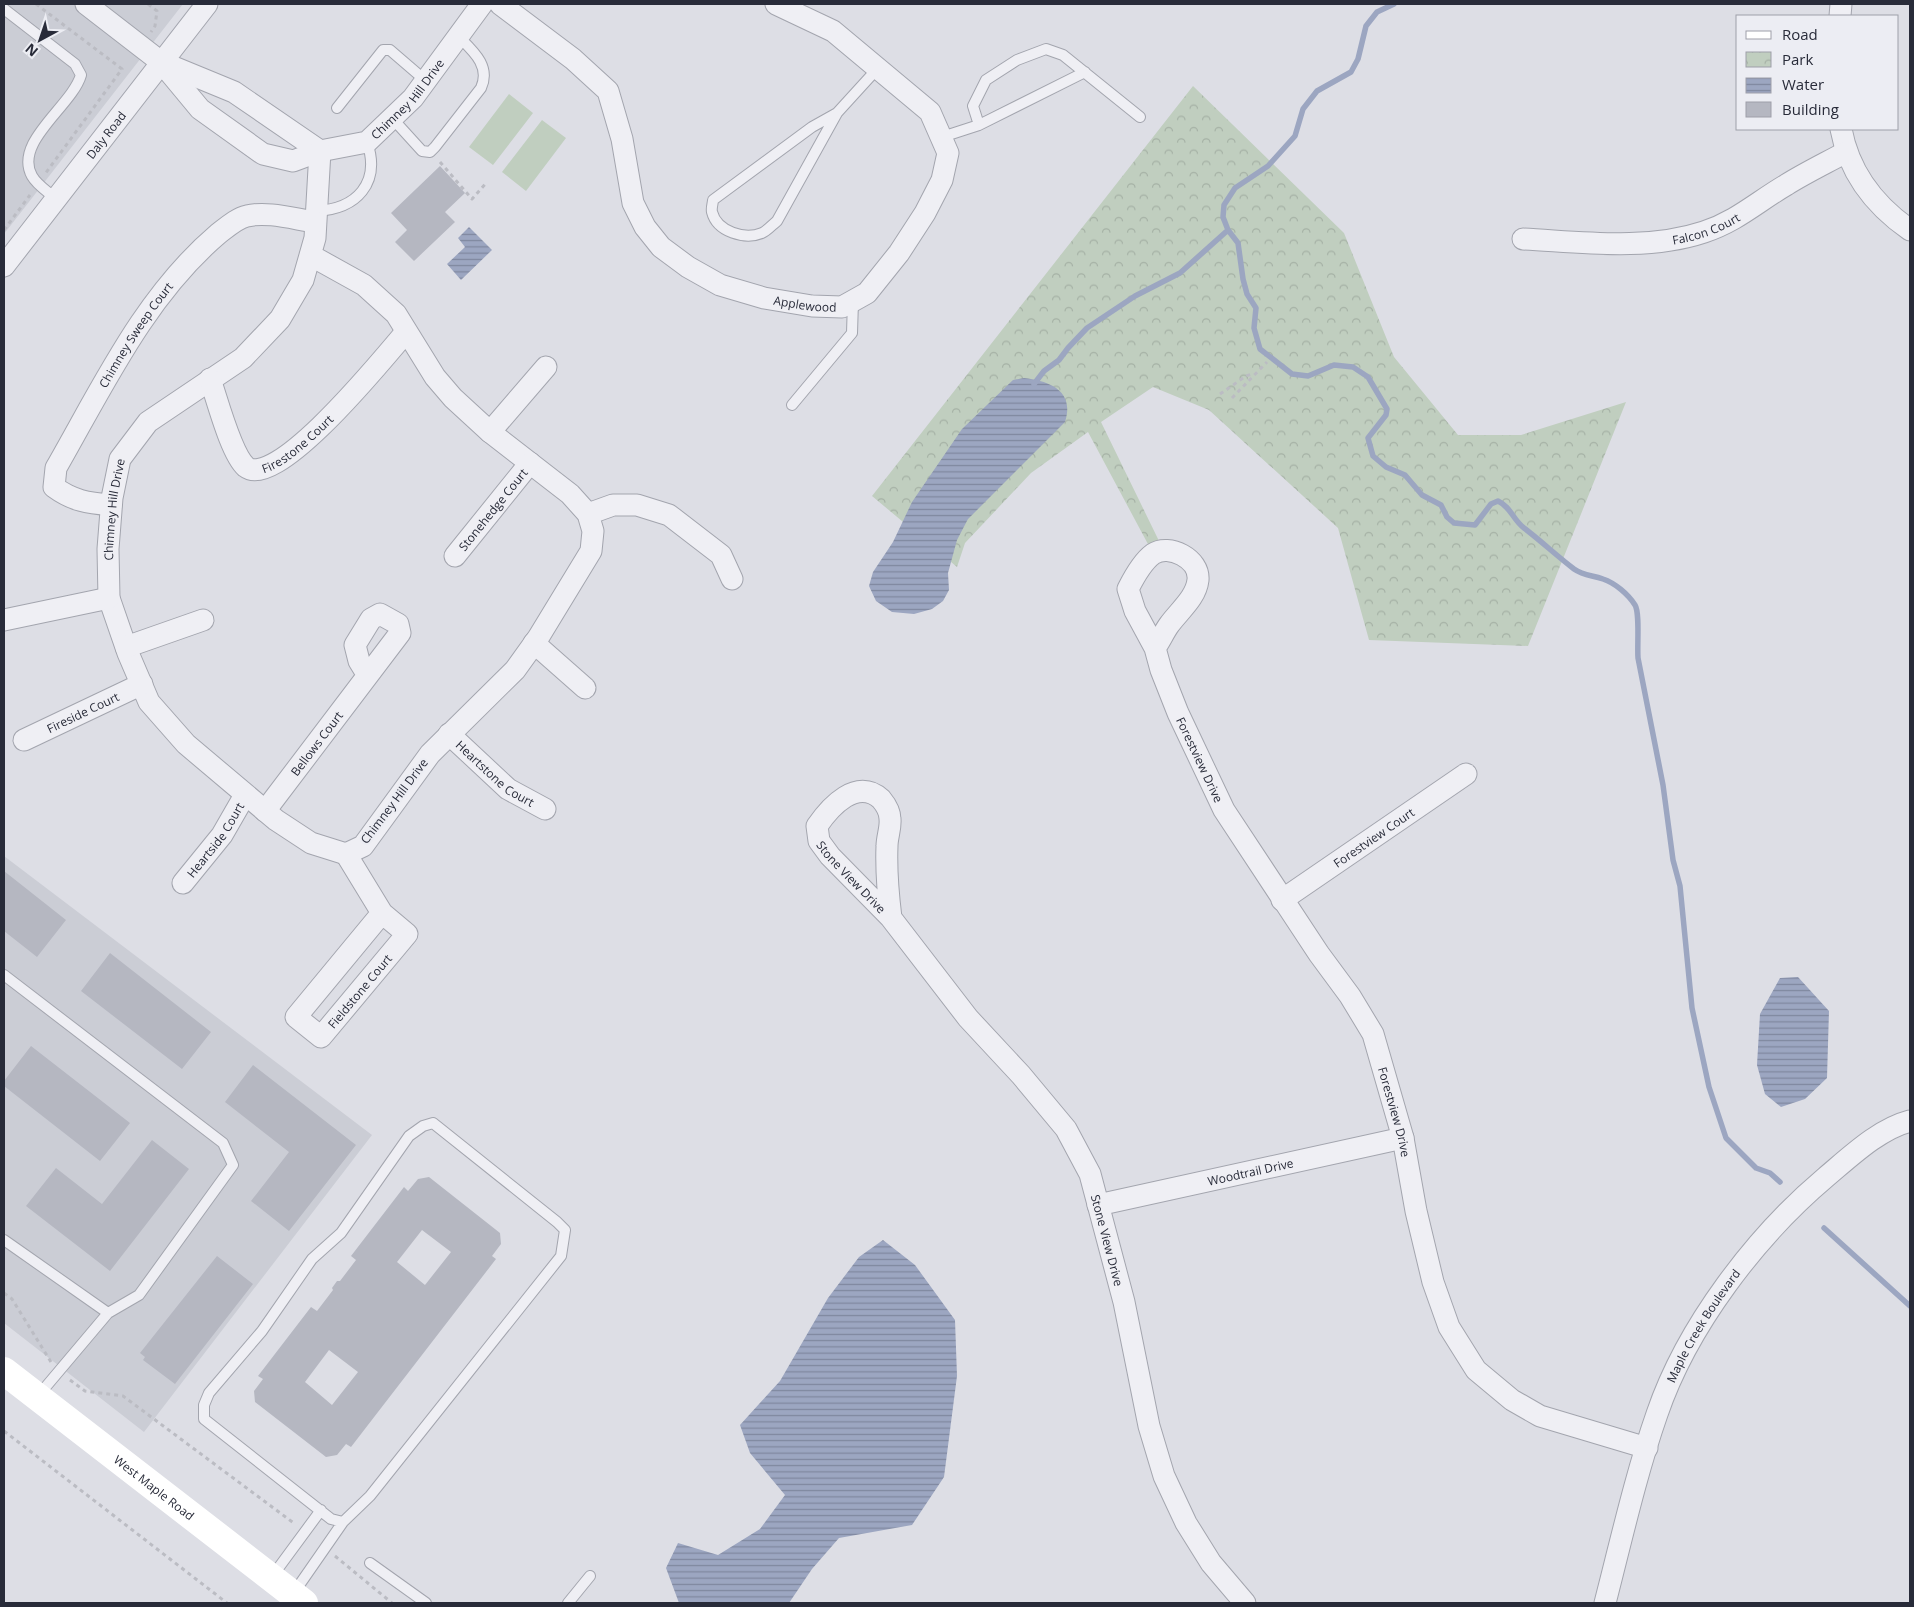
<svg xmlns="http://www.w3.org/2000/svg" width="1914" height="1607" font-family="'Open Sans',sans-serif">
  <defs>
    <pattern id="park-crowns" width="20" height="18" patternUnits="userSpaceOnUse" patternTransform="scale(1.25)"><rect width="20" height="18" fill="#c0cebf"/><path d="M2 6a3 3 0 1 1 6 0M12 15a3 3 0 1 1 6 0" fill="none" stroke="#a5b1a5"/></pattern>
    <pattern id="water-rules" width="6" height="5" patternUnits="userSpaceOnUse" patternTransform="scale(1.25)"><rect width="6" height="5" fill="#9ca6c1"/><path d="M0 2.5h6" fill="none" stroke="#7f879e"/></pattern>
  </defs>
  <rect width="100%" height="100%" fill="#dddee5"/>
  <path fill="#cbcdd5" d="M4,4H183L4,234Z
    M4,856L372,1135L144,1432L4,1323Z"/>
  <path fill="url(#park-crowns)" d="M1193,86L1344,233L1394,357L1458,435H1521L1626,402L1528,646L1369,640L1338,528L1209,410L1153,387L1101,422L1159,541L1149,546L1088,432L1031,473L965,543L957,567L872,496Z"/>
  <path fill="#c0cebf" d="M509,94L533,113L493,165L469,147Z
    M542,120L566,138L526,191L502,172Z"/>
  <path fill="url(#water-rules)" d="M469,227L492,250L461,280L447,264L465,247L458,238Z
    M1024,378C1050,381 1075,391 1065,422L968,519L957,540L948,573L949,590L943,601L932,609L914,614L892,612L876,601L869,586L873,572L893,542L912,502L962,429L1013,380Z
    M1798,977L1829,1011L1827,1078L1805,1099L1781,1107L1765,1094L1757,1065L1760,1014L1780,978Z
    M883,1240L915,1265L955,1320L957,1376L944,1477L912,1525L839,1538L812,1569L789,1603H679L666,1568L678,1543L718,1555L760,1529L785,1495L750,1453L740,1425L780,1381L828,1298L859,1257Z"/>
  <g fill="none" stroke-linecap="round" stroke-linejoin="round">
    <path stroke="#9ca6c1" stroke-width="5.5" d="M1394,4L1377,12L1366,26L1358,59L1351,72L1317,91L1303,109L1295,136L1268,166L1235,188L1224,205L1223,217L1228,230L1238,243L1243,279L1247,294L1256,308L1254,328L1260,349L1292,374L1308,376L1334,365L1353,367L1368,377L1387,409L1386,415L1368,438L1373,456L1386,467L1405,475L1422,495L1441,505L1447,517L1454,523L1475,525L1491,504L1498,501C1511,507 1513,520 1524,528C1541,541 1557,556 1574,569C1584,576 1592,575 1603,579C1615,583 1628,594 1635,605C1640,613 1637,645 1638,658L1663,785L1673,860L1680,886L1692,1008L1709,1087L1726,1138L1756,1168L1770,1173L1780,1182
      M1034,384L1044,371L1059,360L1068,348L1087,328L1135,296L1180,273L1228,230
      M1824,1228L1910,1306"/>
  </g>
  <path fill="#b5b7c1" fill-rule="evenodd" d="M440,166L465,193L445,212L455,222L414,261L395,242L407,230L391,213Z
    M4,871L66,920L37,957L4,931Z
    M110,953L211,1032L182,1069L81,991Z
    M31,1046L130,1123L100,1161L4,1086V1081Z
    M253,1065L356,1145L289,1231L251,1201L289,1152L225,1102Z
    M152,1140L189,1169L110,1271L26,1206L56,1168L102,1204Z
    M429,1177L500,1233L501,1244L492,1256L496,1259L351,1447L346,1444L337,1455L326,1457L255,1402L254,1391L263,1379L258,1376L311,1307L317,1311L333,1290L332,1288L337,1281H340L356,1260L351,1256L404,1187L408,1191L418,1179ZM422,1230L451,1252L425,1285L397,1262ZM329,1350L358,1372L332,1405L305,1382Z
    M217,1256L253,1284L175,1384L143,1360L145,1357L140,1353Z"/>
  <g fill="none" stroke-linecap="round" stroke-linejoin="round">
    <defs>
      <path id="lane" d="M4,9L75,64L81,75C72,106 13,142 32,176C37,185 47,191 55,198
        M337,108L383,50H390L426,81
        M837,113L812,127L713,200C713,203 711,208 712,212C717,232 745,240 762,233C767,231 772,225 777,221L837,113L878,68
        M392,118L422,151L430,152L435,147L481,88C491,66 473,51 458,36
        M979,125L1085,72
        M942,137L979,125L973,106L986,80L1017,60L1046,49L1063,55L1140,117
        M316,211C357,209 381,183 367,142
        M792,405L852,333L853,301
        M4,975L223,1143L233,1165L139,1295L108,1313L38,1396
        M433,1123L557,1222L565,1230L561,1256L370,1496L343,1522L331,1519L204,1419V1405L209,1393L262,1331L312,1259L341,1233L409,1136L423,1126Z
        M4,1240L108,1313
        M370,1563L426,1603
        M271,1578L321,1510
        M293,1594L343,1522
        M568,1603L590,1576"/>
      <g id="street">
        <path id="s1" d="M86,4L161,62L200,109L263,154L293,161L320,151L367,142L413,98L482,4"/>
        <path id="s2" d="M500,4L573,59L608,91L622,139L633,203L645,227L661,247L688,267L720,285L764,298L812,306L842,307L867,293L899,253L925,213L942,180L948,153L930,112L833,31L776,4"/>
        <path d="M1840,16L1841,4"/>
        <path d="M166,64L234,92L320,151"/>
        <path d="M1841,129C1849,172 1874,205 1910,230"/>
        <path id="s3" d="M1523,239C1582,242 1647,251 1704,232C1737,221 1757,202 1786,185C1805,173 1826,163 1846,152"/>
        <path id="s4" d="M310,255L364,285L396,314L435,377L453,398L490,432L570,494L588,514L593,531L591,551L538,638L515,670L430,754L363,846L346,854L311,843L276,820L186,744L149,702L128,653L109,598L108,549L112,498L120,459L148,422L243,358L280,319L303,280L315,238L320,151"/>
        <path id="s5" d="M4,266L207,4"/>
        <path id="s6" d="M210,379C217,399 231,454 246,467C277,491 386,355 406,332"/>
        <path d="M490,432L546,367"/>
        <path id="s7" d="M111,505C88,503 73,501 54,487L56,468C103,386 145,296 218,234C226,228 237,218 247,216C267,211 294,219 315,222"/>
        <path d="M588,514L613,505H637L669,515L721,555L732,579"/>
        <path id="s8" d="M455,556L530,463"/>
        <path d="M4,620L109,598"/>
        <path d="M534,643L585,688"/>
        <path d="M126,647L203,620"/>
        <path id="s9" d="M1155,648C1160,641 1164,632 1169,625C1179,611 1196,598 1198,580C1200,559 1169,543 1153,554C1142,562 1134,577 1128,589L1135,611L1155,648L1161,670L1178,713L1224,810L1319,954L1350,996L1373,1034L1403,1138L1416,1211L1433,1282L1449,1327L1476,1370L1512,1400L1540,1416L1647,1448"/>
        <path id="s10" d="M449,734L508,789L545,809"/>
        <path id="s11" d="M24,740L142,684"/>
        <path id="s12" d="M265,811L400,633L398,624L380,614L371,619L355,645L359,661L367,674"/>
        <path id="s13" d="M346,854L382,913L296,1017L321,1037L407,934L382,913"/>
        <path id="s14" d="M183,883L222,835L245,795"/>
        <path id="s15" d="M1282,900L1466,774"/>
        <path id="s16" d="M891,918C888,894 886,871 887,846C887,837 891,828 890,819C890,811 886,805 881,799C857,777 830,807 817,826L819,841L830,856L891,918L968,1018L1021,1075L1066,1129L1090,1174L1124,1302L1149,1426L1164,1476L1186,1523L1211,1563L1245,1603"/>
        <path id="s17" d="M1098,1205L1403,1138"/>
        <path id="s18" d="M1605,1603C1621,1541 1636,1474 1657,1414C1687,1326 1756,1236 1826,1177C1851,1156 1879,1129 1910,1121"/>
      </g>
    </defs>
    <use href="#lane" stroke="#a3a5ae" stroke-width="12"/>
    <use href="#street" stroke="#a3a5ae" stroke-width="23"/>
    <path stroke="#bbbcc3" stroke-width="3" stroke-dasharray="4 4" stroke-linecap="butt" d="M36,4L122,69L45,174
      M148,4L157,11L155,26L151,32
      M440,162L472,199L487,182
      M4,230L30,195
      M1220,394L1246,376L1252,374
      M1232,398L1267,362
      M4,1293L12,1299L51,1362
      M70,1380L85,1391L123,1396L295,1524
      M4,1431L227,1603
      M335,1556L392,1603"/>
    <use href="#lane" stroke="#efeff4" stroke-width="10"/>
    <use href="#street" stroke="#efeff4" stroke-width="21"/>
    <path stroke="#fff" stroke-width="28" id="s19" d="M4,1371L304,1603"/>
  </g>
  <g text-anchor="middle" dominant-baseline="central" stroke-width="4.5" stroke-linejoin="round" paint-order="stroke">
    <g font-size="12" fill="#282b39" stroke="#ecedf3">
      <text stroke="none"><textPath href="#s1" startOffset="400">Chimney Hill Drive</textPath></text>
      <text stroke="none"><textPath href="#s5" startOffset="166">Daly Road</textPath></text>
      <text stroke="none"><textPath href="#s3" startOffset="185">Falcon Court</textPath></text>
      <text stroke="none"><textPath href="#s2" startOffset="464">Applewood</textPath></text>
      <text stroke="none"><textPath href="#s7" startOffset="235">Chimney Sweep Court</textPath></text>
      <text stroke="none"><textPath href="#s6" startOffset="156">Firestone Court</textPath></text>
      <text stroke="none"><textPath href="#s8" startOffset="60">Stonehedge Court</textPath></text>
      <text stroke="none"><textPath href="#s4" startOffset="1269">Chimney Hill Drive</textPath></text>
      <text stroke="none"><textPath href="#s11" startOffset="65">Fireside Court</textPath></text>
      <text stroke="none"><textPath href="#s12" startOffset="85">Bellows Court</textPath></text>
      <text stroke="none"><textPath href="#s9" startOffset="372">Forestview Drive</textPath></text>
      <text stroke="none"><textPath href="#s10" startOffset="61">Heartstone Court</textPath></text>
      <text transform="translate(394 801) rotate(-53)">Chimney Hill Drive</text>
      <text stroke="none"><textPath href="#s15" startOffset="111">Forestview Court</textPath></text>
      <text stroke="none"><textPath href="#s14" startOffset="54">Heartside Court</textPath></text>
      <text stroke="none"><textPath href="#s16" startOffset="265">Stone View Drive</textPath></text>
      <text stroke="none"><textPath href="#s13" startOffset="296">Fieldstone Court</textPath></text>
      <text stroke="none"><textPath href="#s9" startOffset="778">Forestview Drive</textPath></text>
      <text stroke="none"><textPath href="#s17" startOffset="156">Woodtrail Drive</textPath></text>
      <text stroke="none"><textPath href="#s16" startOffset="716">Stone View Drive</textPath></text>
      <text stroke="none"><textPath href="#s18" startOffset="296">Maple Creek Boulevard</textPath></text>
      <text stroke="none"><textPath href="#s19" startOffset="190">West Maple Road</textPath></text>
    </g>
  </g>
  <rect width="1914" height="1607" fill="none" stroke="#282b39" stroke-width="10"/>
  <rect x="1736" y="15" width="162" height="115" fill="#ecedf3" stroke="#9e9fa9"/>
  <rect x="1746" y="31" width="25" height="8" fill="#ffffff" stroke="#9e9fa9"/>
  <text x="1782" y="40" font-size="15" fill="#282b39">Road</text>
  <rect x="1746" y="52" width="25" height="15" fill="url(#park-crowns)" stroke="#9e9fa9"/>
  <text x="1782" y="65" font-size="15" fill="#282b39">Park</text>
  <rect x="1746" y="78" width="25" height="15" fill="url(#water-rules)" stroke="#9e9fa9"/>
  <text x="1782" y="90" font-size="15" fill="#282b39">Water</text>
  <rect x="1746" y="102" width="25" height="15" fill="#b5b7c1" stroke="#9e9fa9"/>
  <text x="1782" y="115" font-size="15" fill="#282b39">Building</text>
  <g transform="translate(40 40) rotate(220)" stroke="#ecedf3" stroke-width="4" paint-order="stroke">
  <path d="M0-4L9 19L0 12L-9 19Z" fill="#282b39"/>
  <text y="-8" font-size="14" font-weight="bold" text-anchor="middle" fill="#282b39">N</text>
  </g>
</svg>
